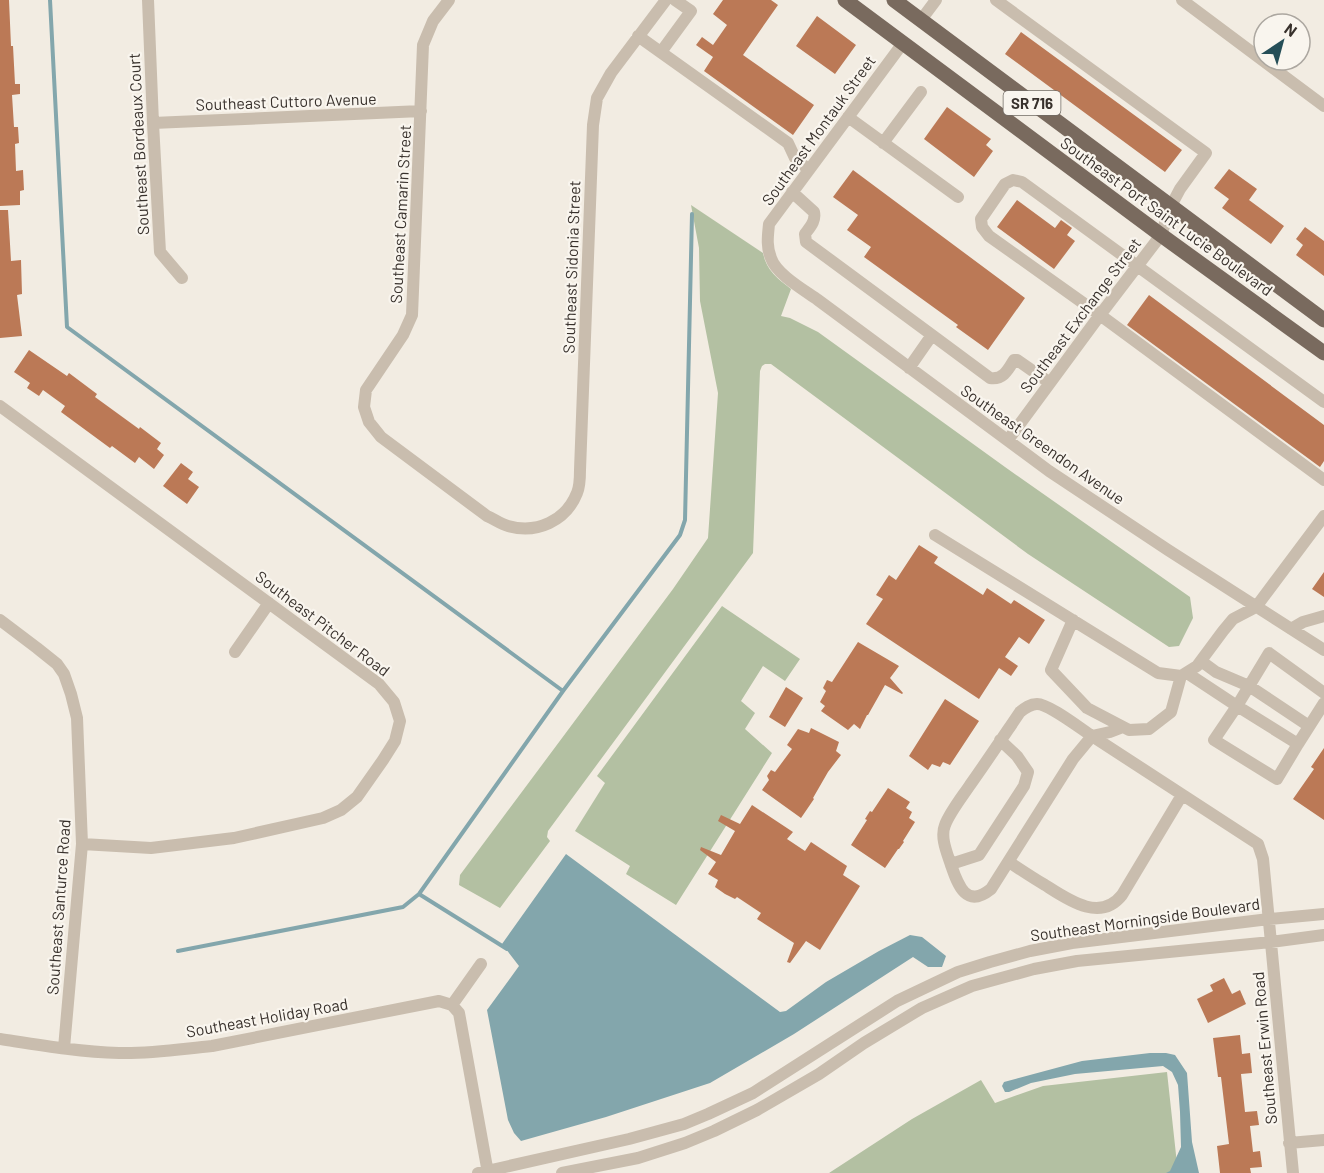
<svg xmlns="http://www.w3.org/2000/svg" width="1324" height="1173" font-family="Barlow,sans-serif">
  <rect width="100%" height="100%" fill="#f2ece2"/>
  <path fill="#b3c0a2" d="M691,205L763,253C766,270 778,279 791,289L781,316L790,318L818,332L1005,467L1190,597L1193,618L1179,646L1169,647L1028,554L771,364H765L762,366L760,371L753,553L548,831L547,837L550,841L500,908L459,885L460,875L673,589L708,538L718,393L700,301L699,248Z
    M722,606L800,659L785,681L763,666L741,701L755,713L745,729L772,753L676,905L626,874L630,866L575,831L605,783L597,776Z
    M1167,1072L1178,1173H829L912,1119L981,1080L995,1103L1043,1086Z"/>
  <path fill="#83a6ac" d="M566,854L780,1012L786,1011L826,982L879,951L910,935L922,937L946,956L942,967H928L913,957L794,1034L710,1083L606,1117L521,1141L514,1133L508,1120L487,1010L519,966L502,944Z
    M1150,1053H1166L1175,1055L1187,1073L1192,1142L1199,1173H1166L1170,1171L1181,1147L1180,1112L1178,1085L1172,1072L1163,1066L1075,1074L1031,1083L1009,1092H1005L1002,1086L1004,1082L1082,1061Z"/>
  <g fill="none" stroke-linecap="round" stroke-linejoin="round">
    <path stroke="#83a6ac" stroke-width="4" d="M50,0L67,327L563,691
      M419,894L507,949
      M178,951L403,907L419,894L563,691L680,535L685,520L692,214"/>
  </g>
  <path fill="#bb7956" d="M0,0H9L11,46H13L15,84H20V94L12,95L14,127H18L19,143L15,144L16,171L23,170L24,190L20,191V205L0,206Z
    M723,0H771L778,5L743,55L814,105L793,135L704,71L713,57L696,45L702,37L713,45L727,25L713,14Z
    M817,16L856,45L835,74L796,46Z
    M1021,32L1182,150L1165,172L1005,54Z
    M947,107L991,139L986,145L993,151L974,177L924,139Z
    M1229,169L1257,189L1249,200L1284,226L1271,244L1222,208L1229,199L1214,188Z
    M853,170L1025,298L988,350L956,327L958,325L864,257L871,247L847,230L858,215L833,197Z
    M1017,200L1055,228L1061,220L1072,228L1067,235L1075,241L1054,269L997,227Z
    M0,210H8L11,261L21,260L22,294L17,295L22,336L0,338Z
    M1305,227L1324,241V276L1296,255L1303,245L1296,239Z
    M1149,295L1324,425V461L1320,467L1127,325Z
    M29,350L67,376L69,373L97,394L95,397L139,429L140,427L161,443L157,449L164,455L154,469L139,457L135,463L112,446L110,448L61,412L65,406L43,390L39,396L27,388L30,383L14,372Z
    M181,463L193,472L188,479L199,487L187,504L163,486Z
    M919,545L938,557L934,563L983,595L987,588L1011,604L1014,600L1045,620L1029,644L1019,637L1005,657L1018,666L1011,676L999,668L979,699L866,624L883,599L876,595L889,575L896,580Z
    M1324,572V597L1312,589Z
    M858,642L899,666L890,678L903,693L902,694L885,685L868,715H867L860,729L854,724L848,730L821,711L825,706L820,702L826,691L823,688L827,680L832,682Z
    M786,687L803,698L785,727L769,717Z
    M945,699L979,721L950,765L943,762L940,767L932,764L928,770L909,756Z
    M811,728L839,742L836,751L841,755L828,772L813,798L814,799L801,818L762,790L769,780L767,776L771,770L775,772L792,749L787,745L798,729L809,733Z
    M1324,748V820L1293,799L1314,769L1311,767Z
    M888,788L910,802L906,808L912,812L909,818L915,822L903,841L904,842L899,849H898L885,868L851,845L867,820L865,819L870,811L872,812Z
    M752,805L793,832L787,839L805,851L811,842L847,866L843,875L860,886L820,950L806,941L790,963L787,962L794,943L757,919L761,913L737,897L735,899L725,894L715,887L718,880L708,874L716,862L700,850L701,847L721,855L735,831L718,821L721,815L740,824Z
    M1224,978L1232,994L1240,990L1246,1004L1208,1023L1197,999L1213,991L1210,985Z
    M1240,1035L1242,1054L1250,1053L1252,1073L1241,1074L1245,1112L1257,1111L1259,1125L1250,1126L1253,1152L1260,1151L1262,1167L1250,1168L1251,1173H1220L1217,1146L1229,1144L1221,1077H1218L1213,1038Z"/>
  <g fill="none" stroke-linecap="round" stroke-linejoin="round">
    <path stroke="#c9bdae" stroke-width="12" d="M148,0L153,123L160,252L182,278
      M449,0L433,21L423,45L412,315L403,335L366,390L364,407L369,422L381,437L487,516C494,519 501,524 508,526C537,534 566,521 577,493C580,486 580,477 580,470L593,125L597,98L611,73L666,0
      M996,0L1206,153L1180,189L1171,206L1161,235L1100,315L1008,440
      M1182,0L1324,106
      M921,20L936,0
      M638,36L788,143L795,158L809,170
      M903,43L769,224C768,235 766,246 771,258C776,274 804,290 818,300L1049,471L1168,550L1324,650
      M661,52L691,11L675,0
      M848,117L958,197
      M153,123L421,111
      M883,143L921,92
      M792,192L814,212C816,221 810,227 805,234L806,242L932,335L909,368
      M932,335L990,378C1003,380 1008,370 1014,360H1017L1050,383
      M1324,402L1022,182L1013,180L1005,184L981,219L982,227L989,236L1100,315L1324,480
      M0,406L379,684L394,702L400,721L395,741L383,760L357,797L341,810L323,818L234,838L151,848L82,844
      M935,535L1158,673L1181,676L1197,666L1223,631L1233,619L1256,607L1324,516
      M0,620L37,648L57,664L64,674L71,694L77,718L82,844L64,1048
      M1073,620L1051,670L1087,708L1129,730L1149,729L1171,712L1181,676
      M1291,629L1303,622L1324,616
      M235,652L269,603
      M1201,661L1216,672L1249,686L1309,726
      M1187,673L1237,706L1214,740L1277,779L1298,744L1237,706L1269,653L1324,693
      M1123,727L1110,732L1092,736C1081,729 1049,704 1037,704C1030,704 1025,708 1020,712C1003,737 987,761 970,785C962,797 950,812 945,825C940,837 947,853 951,865C958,885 966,909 991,889L1073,759L1092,736L1258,844L1263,859L1293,1173
      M1298,744L1324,703
      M1009,862C1021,870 1033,878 1045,885C1067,899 1100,923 1122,895L1182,795
      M951,864L979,855L1024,786L1028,772L1017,756L1000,740
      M452,1005L481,964
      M0,1039C39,1045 79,1052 119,1053C150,1054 181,1049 212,1046L439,1001L452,1005L459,1013L488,1173
      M1289,1143L1324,1140
      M478,1173L629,1139L684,1124L708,1114L753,1093L897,1001L958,972L990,962L1030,951L1072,943L1269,919L1324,914
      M562,1173L638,1158L685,1143L714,1131L757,1110L819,1074L864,1043L922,1008L972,986L1034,969L1077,961L1271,942L1324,935"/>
    <path stroke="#796a5e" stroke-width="15" d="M845,0L1161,235L1324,353
      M894,0L1324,320"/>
  </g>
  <g text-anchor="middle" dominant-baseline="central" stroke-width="4.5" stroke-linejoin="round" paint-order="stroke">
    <rect fill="#f9f5ee" stroke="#726c66" stroke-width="1.5" x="1003.5" y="91" width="57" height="24" rx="4.5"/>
    <g font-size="15" font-weight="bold" fill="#38312c">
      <text x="1032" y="103">SR 716</text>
    </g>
    <g font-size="16" fill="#38312c" stroke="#f9f5ee">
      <text transform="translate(286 101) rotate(-2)">Southeast Cuttoro Avenue</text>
      <text transform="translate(818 130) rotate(-54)">Southeast Montauk Street</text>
      <text transform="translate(138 144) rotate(-93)">Southeast Bordeaux Court</text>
      <text transform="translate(400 214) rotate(-87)">Southeast Camarin Street</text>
      <text transform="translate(1167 216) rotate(36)">Southeast Port Saint Lucie Boulevard</text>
      <text transform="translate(571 267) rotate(-88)">Southeast Sidonia Street</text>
      <text transform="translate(1080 315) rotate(-53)">Southeast Exchange Street</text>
      <text transform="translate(1043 444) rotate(35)">Southeast Greendon Avenue</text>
      <text transform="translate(323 623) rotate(37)">Southeast Pitcher Road</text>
      <text transform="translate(58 907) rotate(-86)">Southeast Santurce Road</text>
      <text transform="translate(1145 919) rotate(-8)">Southeast Morningside Boulevard</text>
      <text transform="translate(267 1017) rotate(-10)">Southeast Holiday Road</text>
      <text transform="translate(1264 1048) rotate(-95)">Southeast Erwin Road</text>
    </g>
  </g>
  <g transform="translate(1282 42) rotate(36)"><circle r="28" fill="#f9f5ee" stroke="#aca7a0" stroke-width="1.5"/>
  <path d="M0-4.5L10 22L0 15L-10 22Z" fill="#254e57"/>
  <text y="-9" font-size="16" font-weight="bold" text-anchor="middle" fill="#38312c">N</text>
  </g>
</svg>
